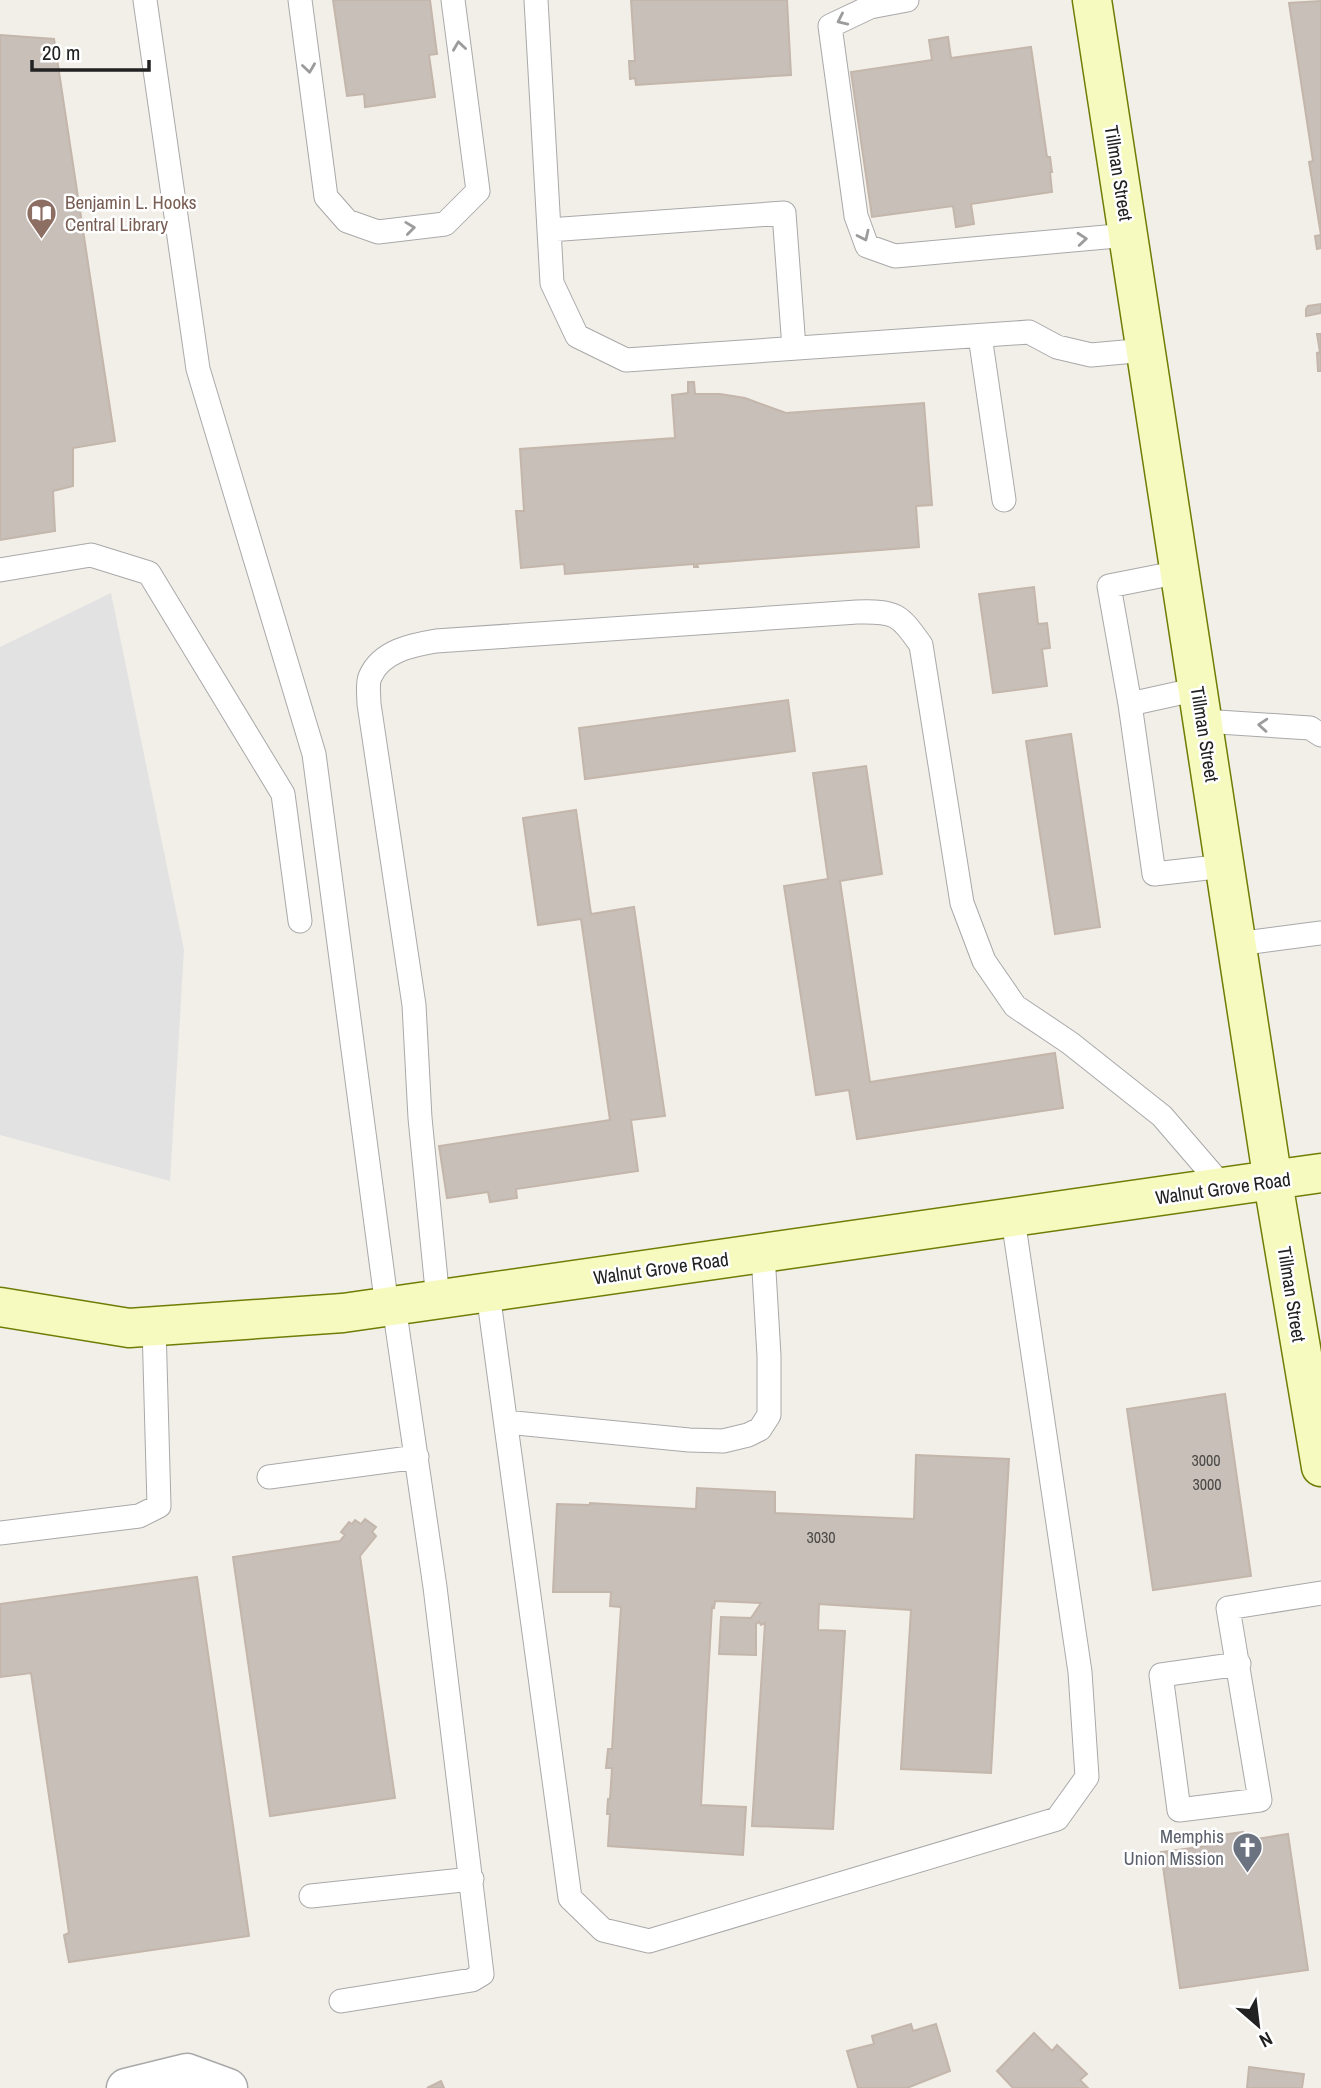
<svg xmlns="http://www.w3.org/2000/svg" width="1321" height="2088" font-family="'Archivo Narrow',sans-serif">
  <rect width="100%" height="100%" fill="#f2efe9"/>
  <path fill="#e2e2e2" d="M111,593L184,950L170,1181L0,1135V647Z"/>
  <path fill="#c7bfb8" stroke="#c4b6ab" stroke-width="2" d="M333,0H430L437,54L429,55L435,97L365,107L364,94L347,96Z
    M631,0H787L791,75L636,85L635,78L630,79L629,61H635Z
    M1321,1V248L1317,249L1315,236L1321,235L1309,162L1313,161L1289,3Z
    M0,35L54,39L115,441L73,448V486L53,491L55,531L0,540Z
    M948,37L951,58L1031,47L1047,157H1050L1052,172H1050L1052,192L971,204L974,224L956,227L953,206L872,217L851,72L932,60L929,40Z
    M1321,304V313L1306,316V309L1308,306Z
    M1317,334H1321V371H1318L1317,353L1320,352Z
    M688,382H694L695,394H720L745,398L786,413L924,403L932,505L916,506L919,547L697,564L698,567H694V564L565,574L564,564L521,568L516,511H524L520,449L675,438L672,395L688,393Z
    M1034,587L1038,624L1047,623L1050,648L1042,649L1047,686L993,693L979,594Z
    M788,700L795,751L585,779L579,728Z
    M1071,734L1100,927L1055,934L1026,741Z
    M866,766L882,874L840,881L870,1082L1055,1053L1063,1108L857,1139L849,1090L816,1095L784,886L828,879L813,773Z
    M576,810L591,914L634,907L665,1116L631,1120L638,1171L516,1189L517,1198L490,1202L488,1192L447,1198L439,1146L610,1120L581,919L538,925L523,818Z
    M1225,1394L1251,1576L1153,1590L1127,1409Z
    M916,1455L1009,1459L991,1773L901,1769L911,1610L819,1604L818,1630L845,1631L833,1829L752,1826L765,1623L761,1625L759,1622L756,1624V1655L719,1654L721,1617L751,1618L761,1603L715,1601L714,1608L712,1607L701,1805L746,1807L743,1855L608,1846L610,1814H607L608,1799H610L612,1768H606L608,1749H612L621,1607L610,1606L611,1592H553L557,1504L590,1505V1503L696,1509L697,1488L775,1492V1513L914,1519Z
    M365,1519L376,1527L372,1532L376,1536L360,1556L395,1798L270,1816L233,1557L340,1541L345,1535L341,1532L349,1522L352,1524L355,1520L361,1524Z
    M197,1577L249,1936L69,1962L64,1935L69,1933L31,1673L0,1677V1604Z
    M1243,1832L1244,1841L1288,1834L1308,1970L1180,1988L1161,1852L1222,1844L1221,1835Z
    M911,2024L913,2031L936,2024L950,2071L907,2088H858L847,2051L874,2044L872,2036Z
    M1034,2033L1052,2051L1057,2045L1087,2074L1080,2080L1088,2088H1013L997,2071Z
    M1249,2067L1304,2074L1302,2088H1247Z
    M441,2081L444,2088H427Z"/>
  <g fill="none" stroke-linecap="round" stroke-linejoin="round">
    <defs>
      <path id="service" d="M145,0L198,369L314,754L387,1307
        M300,0L326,197L347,221L378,232L445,224L478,191L453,0
        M536,0L552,283L577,336L626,360L1029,332L1057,347L1091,355L1146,350
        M907,0L870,7L830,26L856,216L867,246L895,256L1128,235
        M549,230L784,213L794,348
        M980,336L1004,500
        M0,570L91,555L149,573L283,794L300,921
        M1198,689L1130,704L1154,874L1225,866
        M1130,704L1109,586L1180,572
        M1203,721L1310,728L1321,735
        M1237,944L1321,933
        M488,1293L570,1898L603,1930L649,1941L1057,1819L1087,1777L1080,1672L1013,1219
        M438,1300L420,1118L414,1005L369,704C369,696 367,684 370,677C381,651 412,645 436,641L857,612C896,611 899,614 921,645L962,903L984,961L1015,1006L1070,1043L1162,1116L1224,1188
        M506,1422L689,1440L723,1441L748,1435L760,1429L769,1415V1356L763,1254
        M269,1477L417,1457
        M0,1533L139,1516L159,1506L154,1326
        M1239,1664L1161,1675L1179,1810L1260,1800L1228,1608L1321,1593
        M311,1896L472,1879
        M341,2001L472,1980L482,1974L435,1587L394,1306"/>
      <path id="minor" d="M126,2088L187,2073L228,2088"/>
      <path id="secondary" d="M1092,0L1273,1182L1321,1467
        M0,1307L129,1328L343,1313L1321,1173"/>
    </defs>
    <use href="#service" stroke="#a9a9a9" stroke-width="25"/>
    <use href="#minor" stroke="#a9a9a9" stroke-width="41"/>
    <use href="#secondary" stroke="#707d05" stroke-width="41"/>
    <use href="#service" stroke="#fff" stroke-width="23"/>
    <use href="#minor" stroke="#fff" stroke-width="38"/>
    <use href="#secondary" stroke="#f7fabf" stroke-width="38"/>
  </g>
  <defs><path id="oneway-chevron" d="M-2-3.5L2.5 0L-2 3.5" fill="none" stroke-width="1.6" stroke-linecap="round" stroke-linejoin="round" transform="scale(1.75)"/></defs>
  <g stroke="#9c9c9c">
    <use href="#oneway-chevron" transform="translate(842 20) rotate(155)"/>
    <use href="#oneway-chevron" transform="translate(459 46) rotate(-98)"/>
    <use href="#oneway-chevron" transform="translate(309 68) rotate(82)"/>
    <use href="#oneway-chevron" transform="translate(410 228) rotate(-7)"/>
    <use href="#oneway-chevron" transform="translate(864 236) rotate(65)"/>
    <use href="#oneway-chevron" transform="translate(1082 239) rotate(-5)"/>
    <use href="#oneway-chevron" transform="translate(1263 725) rotate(-176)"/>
  </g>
  <defs>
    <symbol id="library-pin" viewBox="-11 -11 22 30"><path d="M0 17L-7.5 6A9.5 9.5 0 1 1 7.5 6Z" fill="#8d6e63" stroke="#fff"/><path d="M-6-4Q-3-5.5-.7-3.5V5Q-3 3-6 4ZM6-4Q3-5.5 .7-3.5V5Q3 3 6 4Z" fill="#fff"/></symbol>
    <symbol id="church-pin" viewBox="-11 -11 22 30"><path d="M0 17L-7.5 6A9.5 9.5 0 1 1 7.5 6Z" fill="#6b7280" stroke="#fff"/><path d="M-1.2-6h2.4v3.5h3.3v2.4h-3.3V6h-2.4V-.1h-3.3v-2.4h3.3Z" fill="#fff"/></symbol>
  </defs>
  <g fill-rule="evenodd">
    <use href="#library-pin" x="24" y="196" width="35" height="47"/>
    <use href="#church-pin" x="1230" y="1830" width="35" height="47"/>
  </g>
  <g text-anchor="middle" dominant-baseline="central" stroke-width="5" stroke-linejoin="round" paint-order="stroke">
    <g font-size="16" fill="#4b4948">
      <text x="1206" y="1460">3000</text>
      <text x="1207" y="1484">3000</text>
      <text x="821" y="1537">3030</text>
    </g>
    <g font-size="19" fill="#222" stroke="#fff">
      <text transform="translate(1119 173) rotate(81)">Tillman Street</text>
      <text transform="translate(1205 734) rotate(81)">Tillman Street</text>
      <text transform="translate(1223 1188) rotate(-8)">Walnut Grove Road</text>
      <text transform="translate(661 1268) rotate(-8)">Walnut Grove Road</text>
      <text transform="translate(1292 1294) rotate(81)">Tillman Street</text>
    </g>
    <g font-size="19" fill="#785e54" stroke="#fff" text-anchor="start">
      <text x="65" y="202">Benjamin L. Hooks<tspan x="65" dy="22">Central Library</tspan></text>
    </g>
    <g font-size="19" fill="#5b616d" stroke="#fff" text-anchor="end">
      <text x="1224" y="1836">Memphis<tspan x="1224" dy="22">Union Mission</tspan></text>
    </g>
  </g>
  <g transform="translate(1258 2025) rotate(152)" stroke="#ffffff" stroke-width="5" paint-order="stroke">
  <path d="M0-5L12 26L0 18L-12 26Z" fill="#222222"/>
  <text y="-10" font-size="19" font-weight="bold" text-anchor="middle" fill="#222222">N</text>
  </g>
  <path d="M32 60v10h117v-10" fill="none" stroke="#222222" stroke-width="3.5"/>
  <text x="42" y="60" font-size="21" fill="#222222" stroke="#ffffff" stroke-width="5" paint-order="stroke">20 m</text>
</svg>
